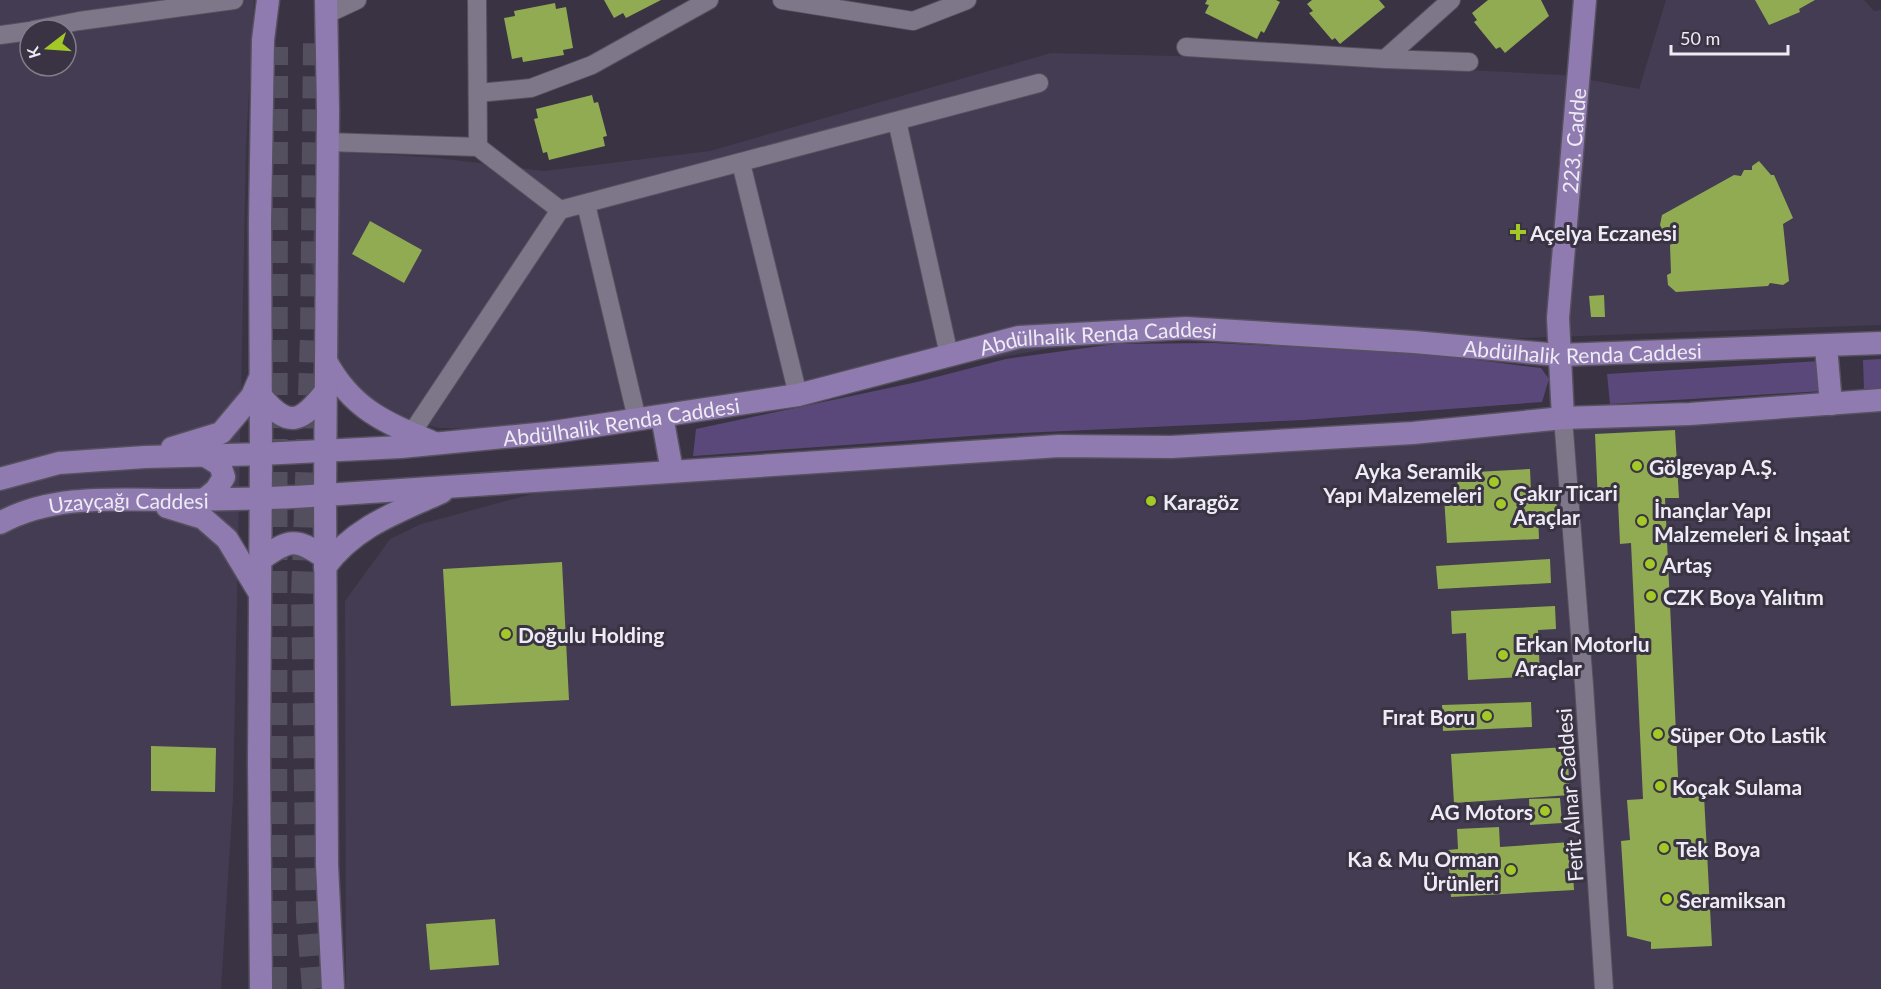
<svg xmlns="http://www.w3.org/2000/svg" width="1881" height="989" font-family="Lato,sans-serif">
  <rect width="100%" height="100%" fill="#393343"/>
  <path fill="#443c52" fill-rule="evenodd" d="M0,0H254L246,145L233,799L221,989H0ZM30,30H66V66H30Z
    M1666,0H1864L1874,11L1881,10V325L1414,342L1161,330L560,431L440,428L411,422L377,405L359,388L325,339L311,263L320,150L438,158L544,171L710,151L1051,53L1216,57L1564,75L1639,89Z
    M1881,400V989H346L345,601L390,539L421,524L598,476Z"/>
  <path fill="#5b487a" d="M1213,343L1413,352L1541,368L1549,379L1542,402L1303,420L999,434L693,456L696,429L917,382L1006,359L1115,344Z
    M1881,359V388L1864,389L1863,360Z
    M1820,361L1823,391L1610,404L1607,374Z"/>
  <path fill="#91ab53" d="M604,0H661L626,18L623,13L614,18Z
    M1207,0H1276L1280,2L1264,33L1261,31L1257,39L1205,13L1209,5L1205,4Z
    M1312,0H1379L1385,7L1340,44L1335,38L1332,40L1309,13L1313,11L1307,4Z
    M1488,0H1541L1549,16L1505,53L1500,47L1496,49L1474,22L1477,20L1472,13Z
    M1755,0H1815L1799,9L1800,12L1769,25Z
    M555,3L556,9L566,7L573,48L563,50L564,55L523,62L522,57L512,59L504,18L515,16L514,11Z
    M592,95L594,103L598,102L607,136L603,137L605,146L549,160L547,152L543,153L534,119L538,118L536,109Z
    M1759,161L1771,175H1774L1793,218L1783,224L1789,281L1783,285L1770,283L1768,286L1676,292L1668,285L1667,275L1671,273L1670,245L1674,243L1667,231H1663L1660,225L1662,215L1734,175L1741,176L1744,170H1752V166Z
    M370,221L422,250L404,283L352,254Z
    M1604,295L1605,317H1591L1589,296Z
    M1675,430L1679,498H1665L1679,797L1704,796L1712,946L1651,949V942L1627,936L1621,841L1630,840L1627,800L1643,799L1631,543L1620,544L1618,501L1598,502L1595,434Z
    M1530,469L1531,492L1556,490L1557,513H1538L1539,539L1447,543L1444,496L1458,495L1457,473Z
    M1550,559L1551,583L1438,589L1436,566Z
    M562,562L569,700L451,706L443,569Z
    M1555,606L1556,629L1538,630L1540,676L1468,680L1466,633L1452,634L1451,611Z
    M1531,702L1532,727L1443,731L1442,705Z
    M151,746L216,748L215,792L151,791Z
    M1567,747L1570,795L1454,803L1451,754Z
    M1560,798L1562,823L1530,825L1529,799Z
    M1499,827L1500,847L1571,842L1574,890L1451,897L1448,850L1458,849L1457,829Z
    M495,919L499,965L430,970L426,924Z"/>
  <g fill="none" stroke-linecap="round" stroke-linejoin="round">
    <path stroke="#544f5e" stroke-width="22" stroke-dasharray="22 11" stroke-linecap="butt" d="M276,989L277,47
      M313,989L307,915L302,597L311,336L314,43"/>
    <defs>
      <path id="minor" d="M782,0L913,21L967,0
        M1451,0L1385,59L1469,62
        M327,14L357,0
        M33,30L79,21L234,0
        M0,35L30,31
        M1186,47L1385,59
        M478,93L531,88L592,65L709,0
        M897,121L949,355
        M327,142L478,147L477,0
        M478,147L560,210L1039,83
        M741,163L798,395
        M586,204L637,419
        M1563,418L1584,685L1604,989
        M411,434L560,210"/>
      <g id="major">
        <path d="M1826,347L1831,404"/>
        <path d="M326,361C352,409 384,422 432,442"/>
        <path d="M261,396C289,429 301,423 326,391"/>
        <path d="M662,416L672,471"/>
        <path id="s1" d="M1563,418L1558,318L1585,0"/>
        <path d="M172,448L221,433L252,396L259,380"/>
        <path d="M204,455L220,465L224,477L216,490L205,499"/>
        <path d="M0,479L59,463L145,457L261,454L260,222L263,40L268,0"/>
        <path d="M167,507L203,518L227,539L259,592"/>
        <path id="s2" d="M0,523C54,493 120,500 179,500C228,499 277,499 325,495L328,111L326,0"/>
        <path d="M260,560C289,539 296,537 325,558"/>
        <path d="M325,567C355,526 398,512 442,492"/>
        <path id="s3" d="M261,989L259,763L261,454L401,447L547,433L798,395L1019,337L1186,328L1414,342L1559,355L1881,343"/>
        <path d="M333,989L327,865L325,495L1059,446L1171,447L1413,433L1563,418L1690,414L1881,400"/>
      </g>
    </defs>
    <use href="#minor" stroke="#56515e" stroke-width="20"/>
    <use href="#major" stroke="#56515e" stroke-width="25"/>
    <use href="#minor" stroke="#7d7789" stroke-width="18"/>
    <use href="#major" stroke="#8f7bb0" stroke-width="22"/>
  </g>
  <g fill="#a3c927" stroke="#393343" stroke-width="2">
    <path d="M1515 223h6v6h6v6h-6v6h-6v-6h-6v-6h6z"/>
    <circle cx="1637" cy="466" r="6"/>
    <circle cx="1494" cy="482" r="6"/>
    <circle cx="1151" cy="501" r="6"/>
    <circle cx="1501" cy="504" r="6"/>
    <circle cx="1642" cy="521" r="6"/>
    <circle cx="1650" cy="564" r="6"/>
    <circle cx="1651" cy="596" r="6"/>
    <circle cx="506" cy="634" r="6"/>
    <circle cx="1503" cy="655" r="6"/>
    <circle cx="1487" cy="716" r="6"/>
    <circle cx="1658" cy="734" r="6"/>
    <circle cx="1660" cy="786" r="6"/>
    <circle cx="1545" cy="811" r="6"/>
    <circle cx="1664" cy="848" r="6"/>
    <circle cx="1511" cy="870" r="6"/>
    <circle cx="1667" cy="899" r="6"/>
  </g>
  <g text-anchor="middle" dominant-baseline="central" stroke-width="6" stroke-linejoin="round" paint-order="stroke">
    <g font-size="21" fill="#eeebf5" stroke="#393343">
      <text stroke="none"><textPath href="#s1" startOffset="278">223. Cadde</textPath></text>
      <text stroke="none"><textPath href="#s3" startOffset="1383">Abdülhalik Renda Caddesi</textPath></text>
      <text stroke="none"><textPath href="#s3" startOffset="1869">Abdülhalik Renda Caddesi</textPath></text>
      <text stroke="none"><textPath href="#s3" startOffset="897">Abdülhalik Renda Caddesi</textPath></text>
      <text stroke="none"><textPath href="#s2" startOffset="132">Uzayçağı Caddesi</textPath></text>
      <text transform="translate(1569 795) rotate(-94)">Ferit Alnar Caddesi</text>
    </g>
    <g font-size="21" font-weight="bold" fill="#eeebf5" stroke="#393343" text-anchor="start">
      <text x="1530" y="232">Açelya Eczanesi</text>
      <text x="1649" y="466">Gölgeyap A.Ş.</text>
      <text x="1482" y="470" text-anchor="end">Ayka Seramik<tspan x="1482" dy="24">Yapı Malzemeleri</tspan></text>
      <text x="1513" y="492">Çakır Ticari<tspan x="1513" dy="24">Araçlar</tspan></text>
      <text x="1163" y="501">Karagöz</text>
      <text x="1654" y="509">İnançlar Yapı<tspan x="1654" dy="24">Malzemeleri &amp; İnşaat</tspan></text>
      <text x="1662" y="564">Artaş</text>
      <text x="1663" y="596">CZK Boya Yalıtım</text>
      <text x="518" y="634">Doğulu Holding</text>
      <text x="1515" y="643">Erkan Motorlu<tspan x="1515" dy="24">Araçlar</tspan></text>
      <text x="1475" y="716" text-anchor="end">Fırat Boru</text>
      <text x="1670" y="734">Süper Oto Lastik</text>
      <text x="1672" y="786">Koçak Sulama</text>
      <text x="1533" y="811" text-anchor="end">AG Motors</text>
      <text x="1676" y="848">Tek Boya</text>
      <text x="1499" y="858" text-anchor="end">Ka &amp; Mu Orman<tspan x="1499" dy="24">Ürünleri</tspan></text>
      <text x="1679" y="899">Seramiksan</text>
    </g>
  </g>
  <g transform="translate(48 48) rotate(253)"><circle r="28" fill="#393343" stroke="#817d8a" stroke-width="1.5"/>
  <path d="M0-4.5L10 22L0 15L-10 22Z" fill="#a3c927"/>
  <text y="-9" font-size="16" font-weight="bold" text-anchor="middle" fill="#eeebf5">K</text>
  </g>
  <path d="M1671 45v9h117v-9" fill="none" stroke="#eeebf5" stroke-width="3"/>
  <text x="1680" y="45" font-size="18" fill="#eeebf5" stroke="#393343" stroke-width="4.5" paint-order="stroke">50 m</text>
</svg>
